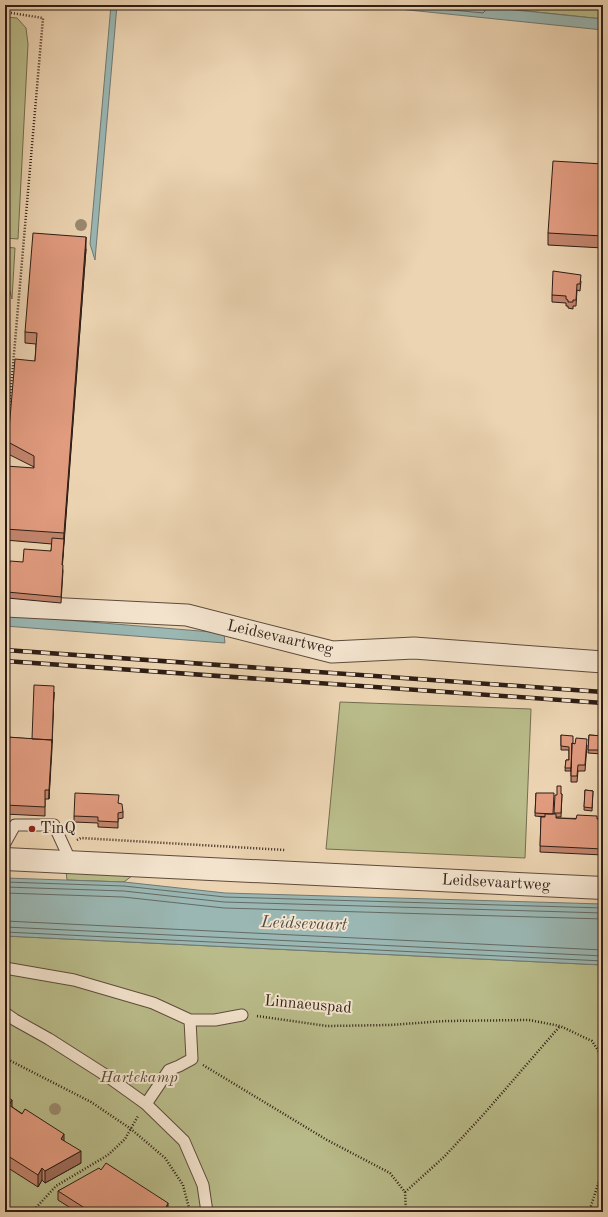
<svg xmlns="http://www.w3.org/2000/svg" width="608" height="1217" font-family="'Old Standard TT',serif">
  <rect width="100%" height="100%" fill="#ecd4b2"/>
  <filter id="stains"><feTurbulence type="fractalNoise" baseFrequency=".005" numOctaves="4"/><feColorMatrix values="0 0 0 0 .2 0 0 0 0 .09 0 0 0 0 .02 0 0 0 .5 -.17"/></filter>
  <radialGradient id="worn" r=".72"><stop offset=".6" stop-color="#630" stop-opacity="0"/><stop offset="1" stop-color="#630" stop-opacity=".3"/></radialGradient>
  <path fill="#b9bc8a" stroke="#746c50" d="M470,5H603V19Z
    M5,17L17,18L26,28L28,44L18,239L5,238Z
    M5,247L15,248L12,299L5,273Z
    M340,702L531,709L525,858L326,849Z
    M66,871L133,875L124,882L67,880Z
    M5,936L603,965V1212H5Z"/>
  <path fill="#9ab7b3" stroke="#6f7974" d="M111,5H117L95,260L90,244Z
    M360,5H466L603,19V30Z
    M5,615L224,633L225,643L5,626Z
    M5,878L124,882L225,893L603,904V965L5,936Z"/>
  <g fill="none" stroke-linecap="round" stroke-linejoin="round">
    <path stroke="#646a64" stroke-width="1" d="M400,5L483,13L485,11L483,5
      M5,882L124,886L225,897L603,908
      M5,887L124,891L224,902L603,913
      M5,893L123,897L224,908L603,919
      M5,921L603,950
      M5,927L603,956
      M5,932L603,961"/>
    <defs>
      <path id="service" d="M5,843L15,825H54L71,862
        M5,968L74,980L153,1003L190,1020H215L242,1015
        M5,1013L15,1020L49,1039L107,1076L146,1104L184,1141L203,1185L207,1212
        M146,1104L169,1070L179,1066L192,1059L190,1020"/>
      <path id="minor" d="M5,606L187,615L332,652L414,648L603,662"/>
      <path id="tertiary" d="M5,859L603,888"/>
    </defs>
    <use href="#service" stroke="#5e4b3c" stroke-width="13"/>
    <use href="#minor" stroke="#5e4b3c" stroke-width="23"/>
    <use href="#tertiary" stroke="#5e4b3c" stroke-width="24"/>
    <path stroke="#2e1d15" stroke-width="2.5" stroke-dasharray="1 2" stroke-linecap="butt" d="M5,12L43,18L5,458
      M77,840L81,838L285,850
      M257,1016L327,1026L390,1025L445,1021L529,1020L560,1026L592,1041L603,1058
      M5,1058L91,1102L131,1129L165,1158L183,1185L190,1212
      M203,1065L327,1140L390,1173L405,1192L406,1212
      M405,1192L444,1157L483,1115L560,1026
      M32,1212L56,1186L108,1155L125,1139L138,1116
      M589,1212L603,1169"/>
    <use href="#service" stroke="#f3e3cd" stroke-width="11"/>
    <use href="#minor" stroke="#f3e3cd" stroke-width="21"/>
    <use href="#tertiary" stroke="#f3e3cd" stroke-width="22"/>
    <defs>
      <path id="rail" d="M5,650L603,692
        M5,661L603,703"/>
    </defs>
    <use href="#rail" stroke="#2e1d15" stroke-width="4.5"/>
    <use href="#rail" stroke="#f3e3cd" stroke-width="3" stroke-dasharray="9" stroke-linecap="butt"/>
  </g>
  <g fill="#9b8a6f">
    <circle cx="81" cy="225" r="6"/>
    <circle cx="55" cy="1109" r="6"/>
  </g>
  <path fill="#c2856d" stroke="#2e1d15" d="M603,164V248L548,245V233Z
    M86,249L64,540L62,565L63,571L61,603L7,598V592L23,562L51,551L52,544L5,540V480L34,468V467L8,454V442L35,361L36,344L25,343V332Z
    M581,281L580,291L577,290L576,306H573V309L568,308V306H566V303L552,302V295Z
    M5,690L9,702L7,737L32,739L54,692L49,799H45V816L5,814Z
    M561,735L573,744L587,745L585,771H578L577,782H571V752V771H565L566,760H569V750H561Z
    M589,735L603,736L602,754L588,753Z
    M600,789H603V809L600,808Z
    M585,790L593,791L592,811L584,810Z
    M536,793L553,814H554L561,794H562L561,817H556V818L603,819V855L540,852L541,817H545L535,816Z
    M119,803L123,812V818L118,819V828L98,827V823L74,822V816Z
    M5,1096L12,1107L64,1141L81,1163L45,1183L42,1180L38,1187L5,1166Z
    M101,1170L168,1212H77L58,1200V1191Z"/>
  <path fill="#9e6c59" stroke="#2e1d15" d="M86,237V249L62,571L64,533Z
    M9,691V702L6,746V734Z
    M54,692L52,749L49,799V790Z
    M12,1100V1112L9,1105Z
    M64,1134V1146L61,1139Z
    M81,1151V1163L45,1183V1171Z
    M42,1168V1180L38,1187V1175Z
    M168,1203V1212H164Z"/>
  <path fill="#e19b7f" stroke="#2e1d15" d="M553,161L603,164V236L548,233Z
    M33,233L86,237L64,533L5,529V480L6,466L34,468V456L8,442L15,359L35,361L37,333L25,332Z
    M553,271L581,275L580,284H577L576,300H573V302H568V300L566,299V296L552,295Z
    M52,538L64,539L62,565H63L61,597L7,592L10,561L23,562L24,549L51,551Z
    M34,685L54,686L52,743V740L32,739Z
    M5,690L9,691L6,734H7L5,780Z
    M561,735L573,736V744L572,743L571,768H565L566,760H569V747L561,746Z
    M589,735L603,736L602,750H588Z
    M7,737L52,740L49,790H45V807L5,805V783Z
    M576,738L587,739L585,765H578L577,776H571L572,743L575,744Z
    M557,786H561V794H562L561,813H554L555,795H557Z
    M600,789H603V806L600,805Z
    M585,790L593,791L592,808L584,807Z
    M75,793L119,795L118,803L122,804L123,812L118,813V822L98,821V817L74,816Z
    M536,793H554L553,814L535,813Z
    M545,814H556V818L576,819L577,815L597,816V819H603V849L540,846L541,817H545Z
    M5,1096L12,1100L9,1105L22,1114L25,1109L64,1134L61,1139L81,1151L45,1171L42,1168L38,1175L5,1154Z
    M106,1163L168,1203L164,1212H91L58,1191L99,1168L101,1170Z"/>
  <circle fill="#8f2418" stroke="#f3e3cd" stroke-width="1.5" cx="32" cy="829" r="4"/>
  <g text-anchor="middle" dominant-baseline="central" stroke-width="4" stroke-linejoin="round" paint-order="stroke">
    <g font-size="16" fill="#2e1d15" stroke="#f3e3cd">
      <text transform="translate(280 638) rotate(13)">Leidsevaartweg</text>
      <text transform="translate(496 883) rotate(3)">Leidsevaartweg</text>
      <text transform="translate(308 1005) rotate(5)">Linnaeuspad</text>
    </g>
    <g font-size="16" fill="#2e1d15" stroke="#f3e3cd" text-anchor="start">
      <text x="40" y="829">TinQ</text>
    </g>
    <g font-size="16" font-style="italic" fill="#584d38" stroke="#f3e3cd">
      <text x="139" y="1078">Hartekamp</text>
    </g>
    <g font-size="17" font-style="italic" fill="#4e4b44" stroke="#f3e3cd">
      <text transform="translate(304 924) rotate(2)">Leidsevaart</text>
    </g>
  </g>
  <rect width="608" height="1217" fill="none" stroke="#ecd4b2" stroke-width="20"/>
  <rect x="6" y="6" width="596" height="1205" fill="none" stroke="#2e1d15" stroke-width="2"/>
  <rect x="10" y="10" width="588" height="1197" fill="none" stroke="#2e1d15"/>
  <rect width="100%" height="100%" filter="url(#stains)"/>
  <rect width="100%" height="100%" fill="url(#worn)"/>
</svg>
